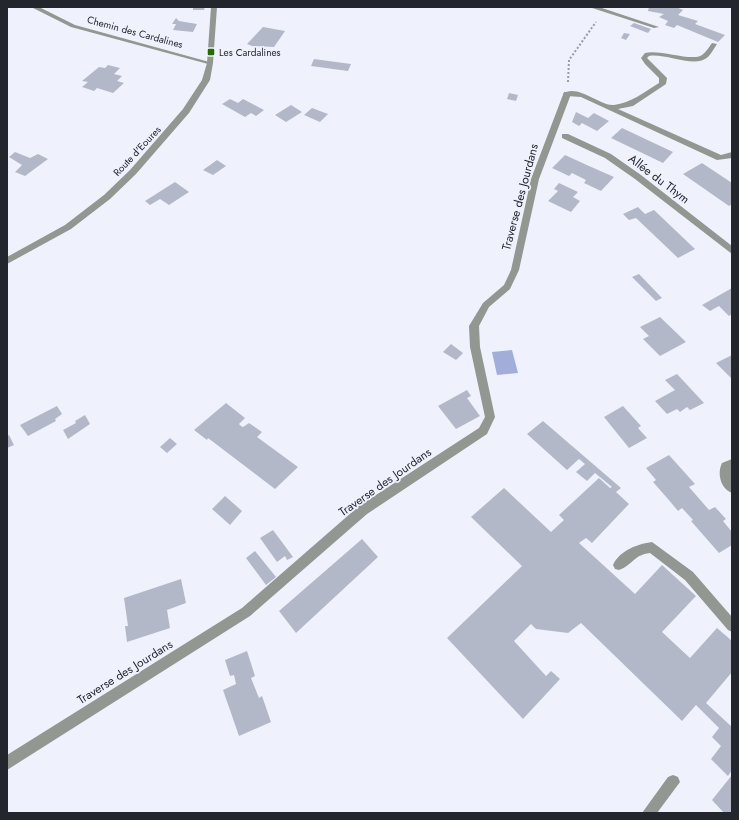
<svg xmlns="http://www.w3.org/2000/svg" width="739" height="820" font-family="Jost,sans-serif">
  <rect width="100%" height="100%" fill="#eff2fd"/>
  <path fill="#a2adda" d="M512,350L518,373L497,375L492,352Z"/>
  <path fill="#b3b8c9" d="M193,7H205L204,10H193Z
    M649,7H676L683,10L678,15L698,21L695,24L725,35L718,42L677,25L674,28L665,25L668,21L659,17L664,14L648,11Z
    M176,18L179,21L197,24L193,32L173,30L176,24H172Z
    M634,23L651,29L648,33L630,26Z
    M263,27L285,31L274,47L252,46L247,44Z
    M624,33L630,34L626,40L621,38Z
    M314,59L351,64L348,71L311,66Z
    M108,65L120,68L114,74L122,76L117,81L124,83L113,93L97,88L94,91L82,87L88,82L82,81L99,67L105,68Z
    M509,93L518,95L516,101L507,99Z
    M230,99L238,103L243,99L264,110L256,116L251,113L245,117L222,104Z
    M291,105L302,112L286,122L275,115Z
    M312,108L328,114L320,122L304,115Z
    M576,112L588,118L594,113L609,121L597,131L582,123L579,126L572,122Z
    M622,128L673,152L663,163L611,138Z
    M15,152L30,158L38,154L48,159L25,176L15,172L22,165L9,157Z
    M565,155L589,166L614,177L601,191L584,183L586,180L572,173L569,176L552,168Z
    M217,160L226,166L213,175L203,170Z
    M702,163L732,183V204L729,206L683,174Z
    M175,182L189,192L169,205L160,199L150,205L145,201Z
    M559,183L578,192L573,197L580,201L571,212L548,201L558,191L554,189Z
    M638,207L645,214L654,210L695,249L678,258L636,218L629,220L623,214Z
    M639,274L662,298L656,301L632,277Z
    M732,288V314L729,316L719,306L710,311L702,305Z
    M660,317L686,342L660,356L643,339L649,336L640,327Z
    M451,344L463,353L456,360L443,352Z
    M732,355V379L716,363Z
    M677,374L704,403L690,410L687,407L680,412L677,409L667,414L655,401L675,390L665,380Z
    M467,390L471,396L467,398L480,416L456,429L438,406Z
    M226,403L245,418L239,424L241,426L243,427L249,423L262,432L257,437L298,467L275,489L208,438L207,440L194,430Z
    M57,406L62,414L55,419L56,421L28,436L20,425Z
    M623,406L641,426L638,428L647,438L629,448L604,417Z
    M85,415L90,424L68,439L63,430L76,423L75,421Z
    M543,421L621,488L616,492L629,504L592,543L586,538L579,543L635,594L662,565L696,596L662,632L690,658L717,628L732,641V672L706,703L732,727V770L728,776L711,759L721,746L712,737L719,728L696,705L682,721L581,623L568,633L536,629L531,624L514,641L546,676L551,671L560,679L523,719L447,638L522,566L471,517L504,488L551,532L564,520L559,515L599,478L610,488L612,487L595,473L587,481L576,472L585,464L579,459L567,470L527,434Z
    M9,435L14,445L7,448V436Z
    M170,438L177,444L167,453L160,447Z
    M669,455L695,484L689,487L709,510L715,507L726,519L723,521L732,532V545L719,553L691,521L693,520L682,508L678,511L668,499L653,482L656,480L646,468Z
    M225,496L242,511L230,525L212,509Z
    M273,530L293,557L287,560L285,556L277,562L260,538Z
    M362,539L378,557L296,633L279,611Z
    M255,551L276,577L266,585L246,558Z
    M181,579L186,603L167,610L170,628L127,642L125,626H128L124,598Z
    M247,651L255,676L251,678L259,698L262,696L271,722L239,736L223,690L236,684L234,675L230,676L225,660Z
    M732,775V813H724L712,800Z"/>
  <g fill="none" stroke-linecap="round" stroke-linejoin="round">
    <path stroke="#999ca5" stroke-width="2" stroke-dasharray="2 2" stroke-linecap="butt" d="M568,82L569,60L596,22"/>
    <path fill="#929791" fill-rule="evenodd" d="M712,43L717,44C714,48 712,53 708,57C695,69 666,53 649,56L647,58L667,78L666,84L633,106L618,109L721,155L732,152V158L717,160L581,97L567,96L563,94C577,83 601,107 614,105C631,103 644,92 659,83V78L645,64L641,58L645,53C660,49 692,62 702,55C706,52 709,47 712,43Z
      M652,542L693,572L732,617V632L728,630L685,580L650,553C633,555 633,565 619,570L615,569L613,565C620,550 638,544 652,542Z
      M673,775L678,777L680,782L657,813H642L668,777Z"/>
    <path fill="#929791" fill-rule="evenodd" d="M31,7H39L75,25L213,63L208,64L71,27Z
      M589,7H599L659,27L654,28Z
      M564,92H567L571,94L539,179L519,270L510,289L489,307L479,326L480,347L495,417L487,434L367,514L250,616L7,770V755L242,608L359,506L479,428L485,417L470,347L469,326L483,303L504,285L511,270L531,179Z
      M562,134H568L611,154L641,175L732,246V254L635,179L605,158L562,138Z
      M732,459V493C720,488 717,473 722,463Z"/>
    <path fill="#929791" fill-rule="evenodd" d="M211,7H217L213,63L210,80L189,113L136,174L110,199L71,229L7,264V257L65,225L104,195L130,170L183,109L202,80L207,63Z"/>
  </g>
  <rect fill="#266a00" stroke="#eff2fd" stroke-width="1.5" x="207" y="48" width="8" height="8" rx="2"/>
  <g text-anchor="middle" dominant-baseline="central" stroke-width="3.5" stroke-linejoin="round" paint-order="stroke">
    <g font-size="10" fill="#24262d" stroke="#eff2fd">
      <text transform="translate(135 32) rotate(15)">Chemin des Cardalines</text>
      <text transform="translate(137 151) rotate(-47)">Route d'Eoures</text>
    </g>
    <g font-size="10" fill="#24262d" stroke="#eff2fd" text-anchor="start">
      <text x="219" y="52">Les Cardalines</text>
    </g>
    <g font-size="12" fill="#24262d" stroke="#eff2fd">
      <text transform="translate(659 179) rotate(37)">Allée du Thym</text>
      <text transform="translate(520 197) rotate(-75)">Traverse des Jourdans</text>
      <text transform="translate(385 482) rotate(-35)">Traverse des Jourdans</text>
      <text transform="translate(125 672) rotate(-32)">Traverse des Jourdans</text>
    </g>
  </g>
  <rect width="739" height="820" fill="none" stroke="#24262d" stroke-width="16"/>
</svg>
